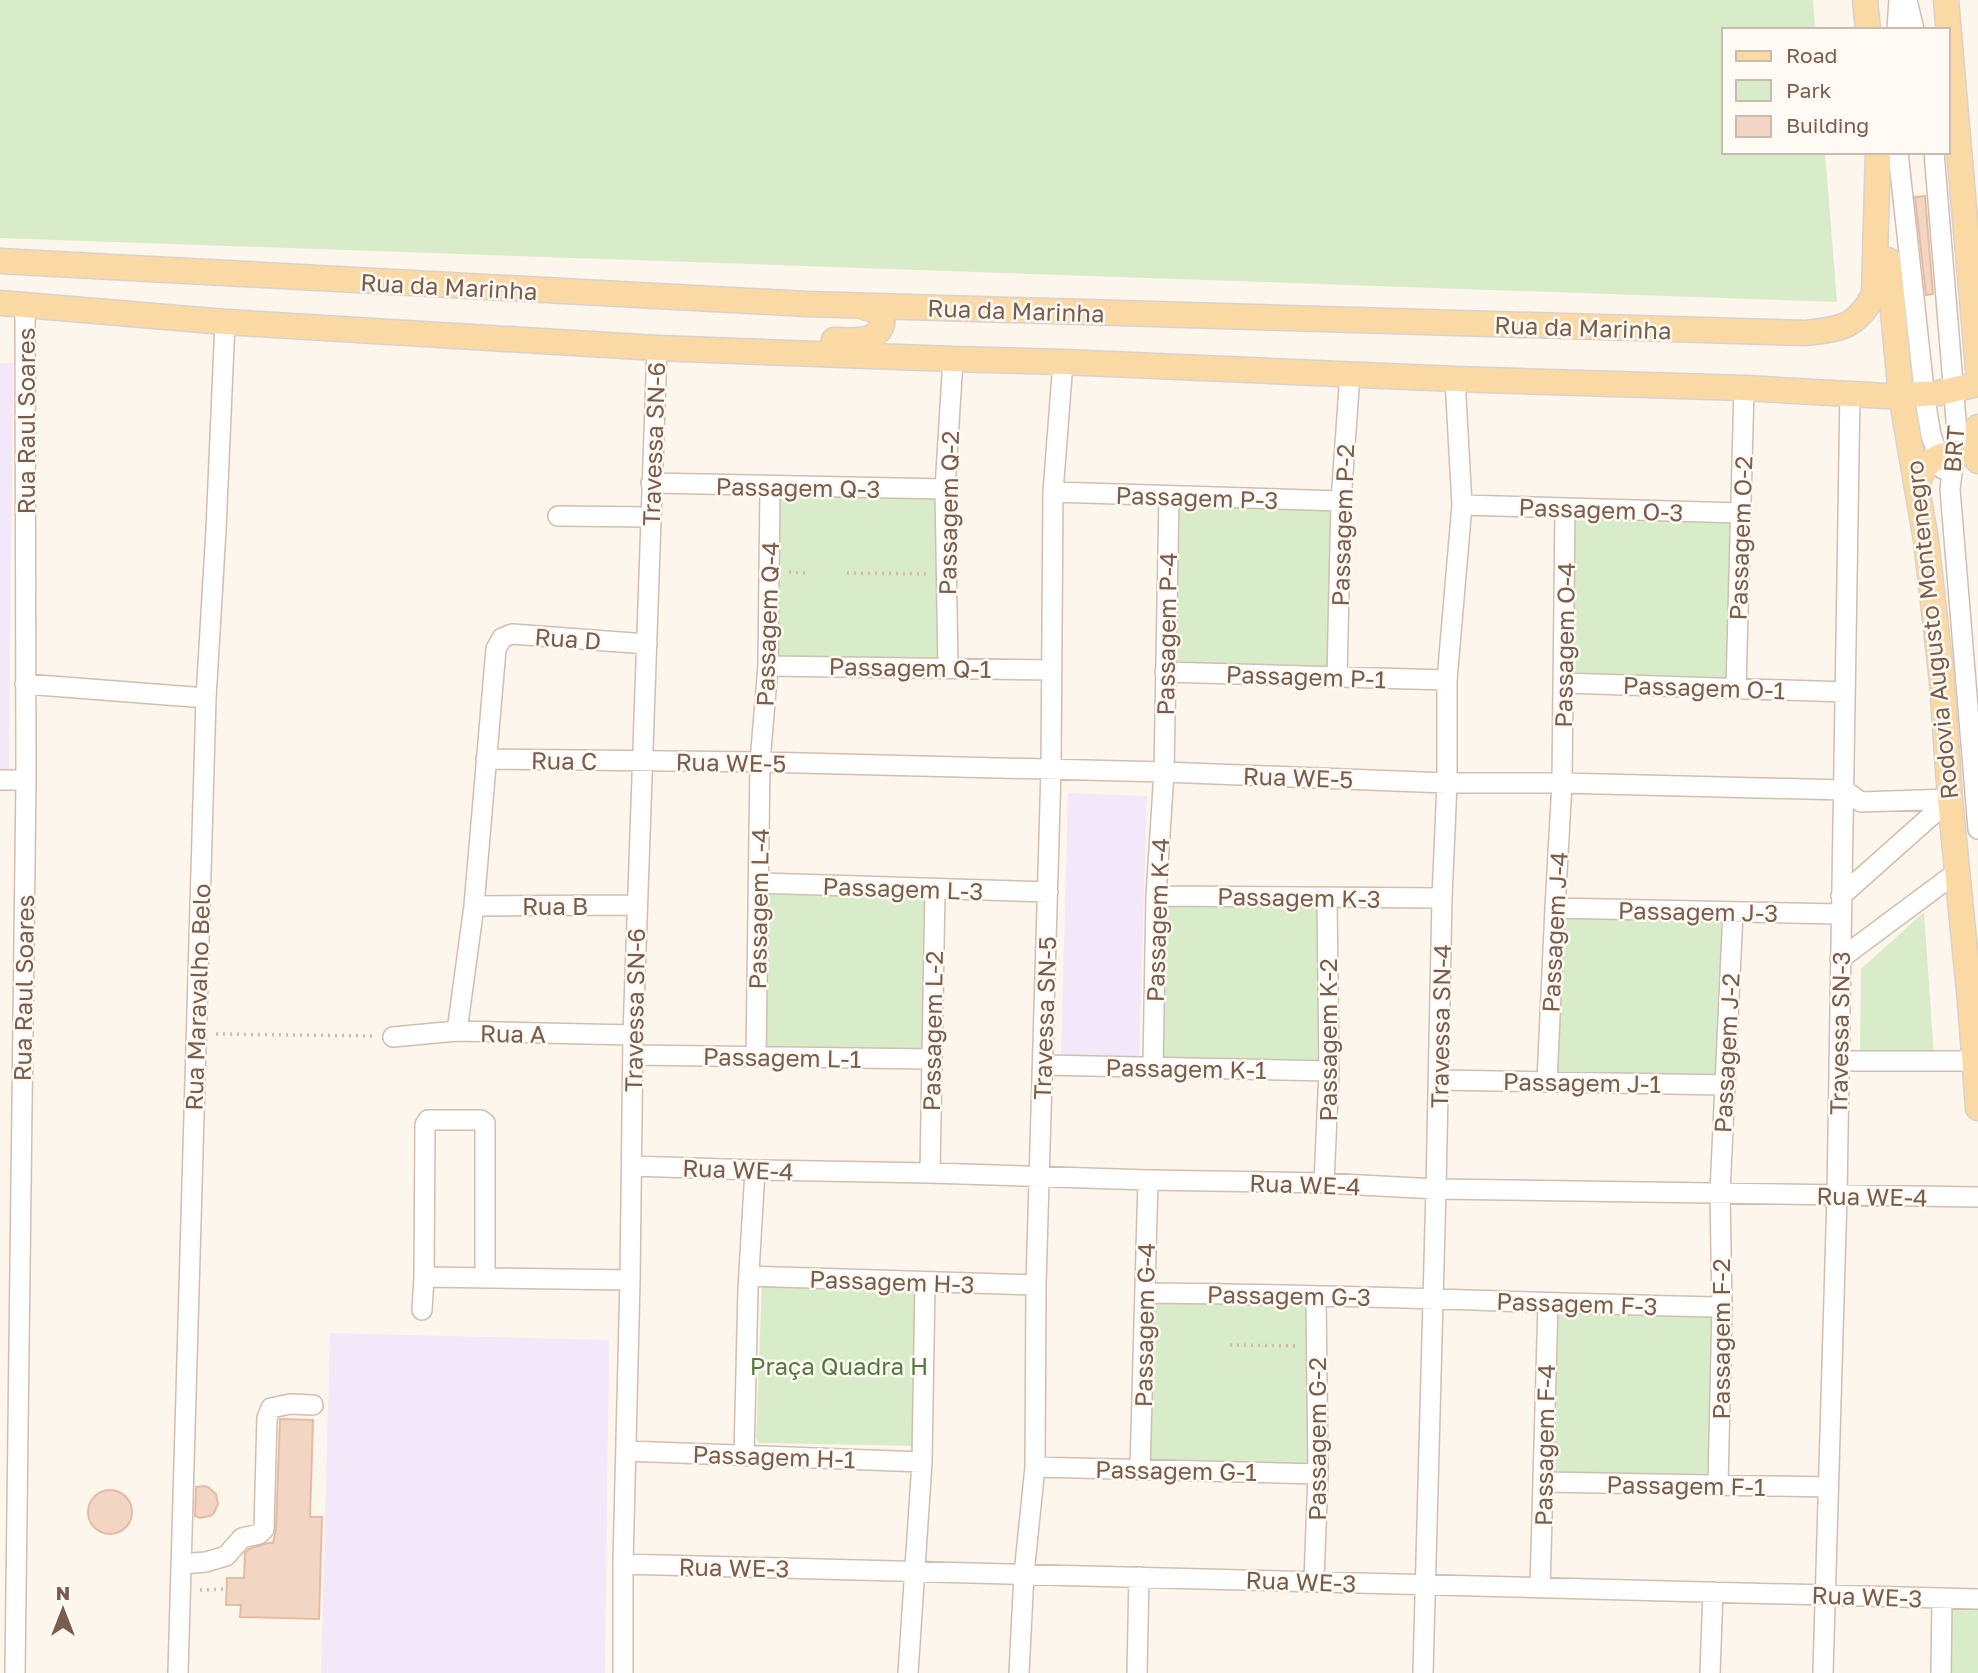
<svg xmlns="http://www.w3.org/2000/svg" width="1978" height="1673" font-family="'Golos Text',sans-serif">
  <rect width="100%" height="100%" fill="#fdf6ec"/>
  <path fill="#f3e8fa" d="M0,363H13L9,770H0Z
    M1068,793L1147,796L1139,1059L1061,1058Z
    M330,1333L609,1340L605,1673H321Z"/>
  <path fill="#d8ecc9" d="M0,0H1813L1815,30H1724V152H1825L1837,302L0,238Z
    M770,487L945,489L948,668L768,666Z
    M1169,496L1341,501L1337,677L1165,672Z
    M1565,508L1740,513L1736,689L1563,683Z
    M758,883L935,889L932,1059L756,1057Z
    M1156,896L1327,897L1329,1071L1153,1067Z
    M1555,908L1733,912L1725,1085L1547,1081Z
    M1924,912L1934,1056L1860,1058L1861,969Z
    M762,1282L913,1290L921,1302L918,1446L759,1443L756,1438Z
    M1145,1293L1316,1296L1318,1474L1140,1469Z
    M1548,1303L1722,1307L1718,1485L1544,1482Z
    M1952,1608H1978V1673H1952Z"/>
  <path fill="#f3d5c3" stroke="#e6bba3" stroke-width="2" d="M1925,196L1933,294L1926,295L1915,197Z
    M280,1419L313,1420L310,1517H322L319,1619L240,1617L241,1605H226L227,1578H244L245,1553L249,1549L268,1543H273L276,1529Z
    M203,1486L208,1487L216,1494L218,1504L214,1513L210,1516L200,1518L195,1516L196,1487Z
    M88 1512a22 22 0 1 1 44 0a22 22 0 1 1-44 0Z"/>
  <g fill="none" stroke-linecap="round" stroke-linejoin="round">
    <defs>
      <path id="minor" d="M1907,0L1914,30
        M1897,30L1899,0
        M1898,152L1925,399L1931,435L1943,469
        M1934,152L1957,432L1950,489L1978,829
        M651,483L945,489
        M1053,492L1341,501
        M1462,505L1740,513
        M558,516L650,517
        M768,666L1052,670
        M948,668L945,489L953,359
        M1165,672L1447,680
        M1337,677L1341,501L1350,374
        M1563,683L1845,692
        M25,684L206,698
        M1736,689L1744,388
        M486,759L760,762L1164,772L1447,783H1562L1844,790L1861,802L1950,799
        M0,780H26
        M758,883L1048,892
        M1156,896L1442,898
        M1841,896L1950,799
        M474,906L637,905
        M1555,908L1841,914
        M1840,959L1957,872
        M457,1031L474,906L496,649L502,638L512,634L647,644
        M393,1037L457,1031L633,1035
        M633,1055L932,1059
        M756,1057L760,762L768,666L770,487
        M1839,1061H1974
        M1043,1065L1329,1071
        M1153,1067L1156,896L1164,772L1169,496
        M1439,1080L1725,1085
        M1547,1081L1555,908L1562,783L1565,508
        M632,1166L755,1170L930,1173L1148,1180L1324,1183L1436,1189L1978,1197
        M930,1173L935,889
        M1324,1183L1329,1071L1327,897
        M749,1276L1036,1285
        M424,1277L630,1280
        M1145,1293C1337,1294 1530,1303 1722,1307
        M422,1310L424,1277L425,1125L428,1120H481L485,1123V1277
        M626,1451L922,1462
        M744,1455L748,1289L755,1170
        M1035,1467L1318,1474
        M1140,1469L1148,1180
        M1544,1482L1828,1487
        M1718,1485L1722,1307L1720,1193L1733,912
        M181,1564L206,1562L226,1556L242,1538L259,1534L264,1529L267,1418L271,1408L290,1404L313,1405
        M623,1564L1978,1599
        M1314,1581L1318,1474L1316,1296
        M1540,1588L1548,1303
        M15,1673L26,780L25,303
        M178,1673L206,698L216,530L225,322
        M623,1673V1564L630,1280L633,1035L657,348
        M908,1673L922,1462L925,1283
        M1019,1673L1024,1574L1035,1467L1036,1285L1051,769L1053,492L1063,362
        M1137,1673L1139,1577
        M1423,1673L1436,1189L1442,898L1447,783V680L1462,505L1455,379
        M1710,1673L1713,1592
        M1823,1673L1837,1196L1850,393
        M1941,1673L1942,1598"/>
      <path id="major" d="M1865,0L1868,30
        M1946,0L1978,368
        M1888,260L1901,395L1926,540L1942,681L1950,799L1970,1001L1978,1108
        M0,261L807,304L1805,333C1840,329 1857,328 1874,294L1878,152
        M0,303L225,322L657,348L953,359L1063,362L1455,379L1744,388L1886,396L1939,393L1978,384
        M834,340C845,340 859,342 869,338C879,335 889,320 877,312C873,309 866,308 861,306
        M1978,427V461
        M1918,483C1926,452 1950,453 1978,452"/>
    </defs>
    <use href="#minor" stroke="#d1beb0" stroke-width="22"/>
    <use href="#major" stroke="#dad1cd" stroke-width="27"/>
    <path stroke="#d9b8a5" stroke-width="3.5" stroke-dasharray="2 5" stroke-linecap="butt" d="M789,572L805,573
      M847,573L928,574
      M216,1034L376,1036
      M1230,1345L1298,1346
      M200,1590L226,1589"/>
    <use href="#minor" stroke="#fff" stroke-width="19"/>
    <use href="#major" stroke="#fbd9a5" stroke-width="24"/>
  </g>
  <g text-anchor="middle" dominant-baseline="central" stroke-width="5" stroke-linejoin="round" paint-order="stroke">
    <g font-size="24" fill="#7a5c4d" stroke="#fffaf3">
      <text transform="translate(449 286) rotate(3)">Rua da Marinha</text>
      <text transform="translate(1016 310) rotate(2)">Rua da Marinha</text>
      <text transform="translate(1583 327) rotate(2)">Rua da Marinha</text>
      <text transform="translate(25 421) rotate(-90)">Rua Raul Soares</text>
      <text transform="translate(653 444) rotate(-88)">Travessa SN-6</text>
      <text transform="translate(1953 449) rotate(-85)">BRT</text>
      <text transform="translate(798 487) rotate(1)">Passagem Q-3</text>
      <text transform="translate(1197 497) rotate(2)">Passagem P-3</text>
      <text transform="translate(1601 509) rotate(2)">Passagem O-3</text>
      <text transform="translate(948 513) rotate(-89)">Passagem Q-2</text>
      <text transform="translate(1342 525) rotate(-88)">Passagem P-2</text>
      <text transform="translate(1740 538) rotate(-88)">Passagem O-2</text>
      <text transform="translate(767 624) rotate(-88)">Passagem Q-4</text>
      <text transform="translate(1931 630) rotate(-96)">Rodovia Augusto Montenegro</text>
      <text transform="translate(1166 634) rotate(-89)">Passagem P-4</text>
      <text transform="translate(568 638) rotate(4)">Rua D</text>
      <text transform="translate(1564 645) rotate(-89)">Passagem O-4</text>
      <text transform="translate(910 667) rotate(1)">Passagem Q-1</text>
      <text transform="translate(1306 676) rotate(2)">Passagem P-1</text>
      <text transform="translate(1704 687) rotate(2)">Passagem O-1</text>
      <text transform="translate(564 760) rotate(1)">Rua C</text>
      <text transform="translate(731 762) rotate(1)">Rua WE-5</text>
      <text transform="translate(1298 777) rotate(2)">Rua WE-5</text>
      <text transform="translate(903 888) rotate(2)">Passagem L-3</text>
      <text transform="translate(1299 897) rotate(1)">Passagem K-3</text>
      <text x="555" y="905">Rua B</text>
      <text transform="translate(758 909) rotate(-89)">Passagem L-4</text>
      <text transform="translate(1698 911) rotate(1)">Passagem J-3</text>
      <text transform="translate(1157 920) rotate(-88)">Passagem K-4</text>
      <text transform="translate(1554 932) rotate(-87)">Passagem J-4</text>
      <text transform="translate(23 988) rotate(-89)">Rua Raul Soares</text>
      <text transform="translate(197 997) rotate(-88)">Rua Maravalho Belo</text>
      <text transform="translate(634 1010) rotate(-89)">Travessa SN-6</text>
      <text transform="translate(1044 1018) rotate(-88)">Travessa SN-5</text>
      <text transform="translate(1440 1026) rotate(-89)">Travessa SN-4</text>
      <text transform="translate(932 1031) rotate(-89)">Passagem L-2</text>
      <text transform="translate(513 1033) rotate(1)">Rua A</text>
      <text transform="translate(1839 1033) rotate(-89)">Travessa SN-3</text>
      <text transform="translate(1327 1040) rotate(-90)">Passagem K-2</text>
      <text transform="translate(1726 1053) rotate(-87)">Passagem J-2</text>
      <text transform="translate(782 1057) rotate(1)">Passagem L-1</text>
      <text transform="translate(1186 1068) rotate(1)">Passagem K-1</text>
      <text transform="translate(1582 1082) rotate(1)">Passagem J-1</text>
      <text transform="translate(738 1169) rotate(2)">Rua WE-4</text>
      <text transform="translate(1305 1184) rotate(2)">Rua WE-4</text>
      <text transform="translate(1872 1196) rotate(1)">Rua WE-4</text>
      <text transform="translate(892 1281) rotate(2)">Passagem H-3</text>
      <text transform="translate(1289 1295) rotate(1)">Passagem G-3</text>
      <text transform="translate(1577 1303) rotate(2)">Passagem F-3</text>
      <text transform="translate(1144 1325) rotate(-89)">Passagem G-4</text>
      <text transform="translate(1720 1339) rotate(-90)">Passagem F-2</text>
      <text transform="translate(1316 1439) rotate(-90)">Passagem G-2</text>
      <text transform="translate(1544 1445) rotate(-89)">Passagem F-4</text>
      <text transform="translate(774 1456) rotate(2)">Passagem H-1</text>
      <text transform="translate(1176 1470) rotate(1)">Passagem G-1</text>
      <text transform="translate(1686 1485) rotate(1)">Passagem F-1</text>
      <text transform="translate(734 1567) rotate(1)">Rua WE-3</text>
      <text transform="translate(1301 1581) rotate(2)">Rua WE-3</text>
      <text transform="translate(1867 1596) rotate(2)">Rua WE-3</text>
    </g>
    <g font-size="24" fill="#537a41" stroke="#fffaf3">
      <text x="839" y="1365">Praça Quadra H</text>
    </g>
  </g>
  <rect x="1722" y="28" width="228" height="126" fill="#fffaf3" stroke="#cabbb1" stroke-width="2"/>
  <rect x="1736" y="51" width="35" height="10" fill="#fbd9a5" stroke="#cabbb1" stroke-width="2"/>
  <text x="1786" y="63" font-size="21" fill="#7a5c4d">Road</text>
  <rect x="1736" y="80" width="35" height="21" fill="#d8ecc9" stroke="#cabbb1" stroke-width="2"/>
  <text x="1786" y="98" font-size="21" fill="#7a5c4d">Park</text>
  <rect x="1736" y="116" width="35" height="21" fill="#f3d5c3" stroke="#cabbb1" stroke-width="2"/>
  <text x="1786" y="133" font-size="21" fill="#7a5c4d">Building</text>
  <g transform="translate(63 1610)" stroke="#fffaf3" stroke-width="5" paint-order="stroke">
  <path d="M0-5L12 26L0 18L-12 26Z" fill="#7a5c4d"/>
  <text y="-10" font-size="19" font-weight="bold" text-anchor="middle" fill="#7a5c4d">N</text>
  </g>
</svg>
